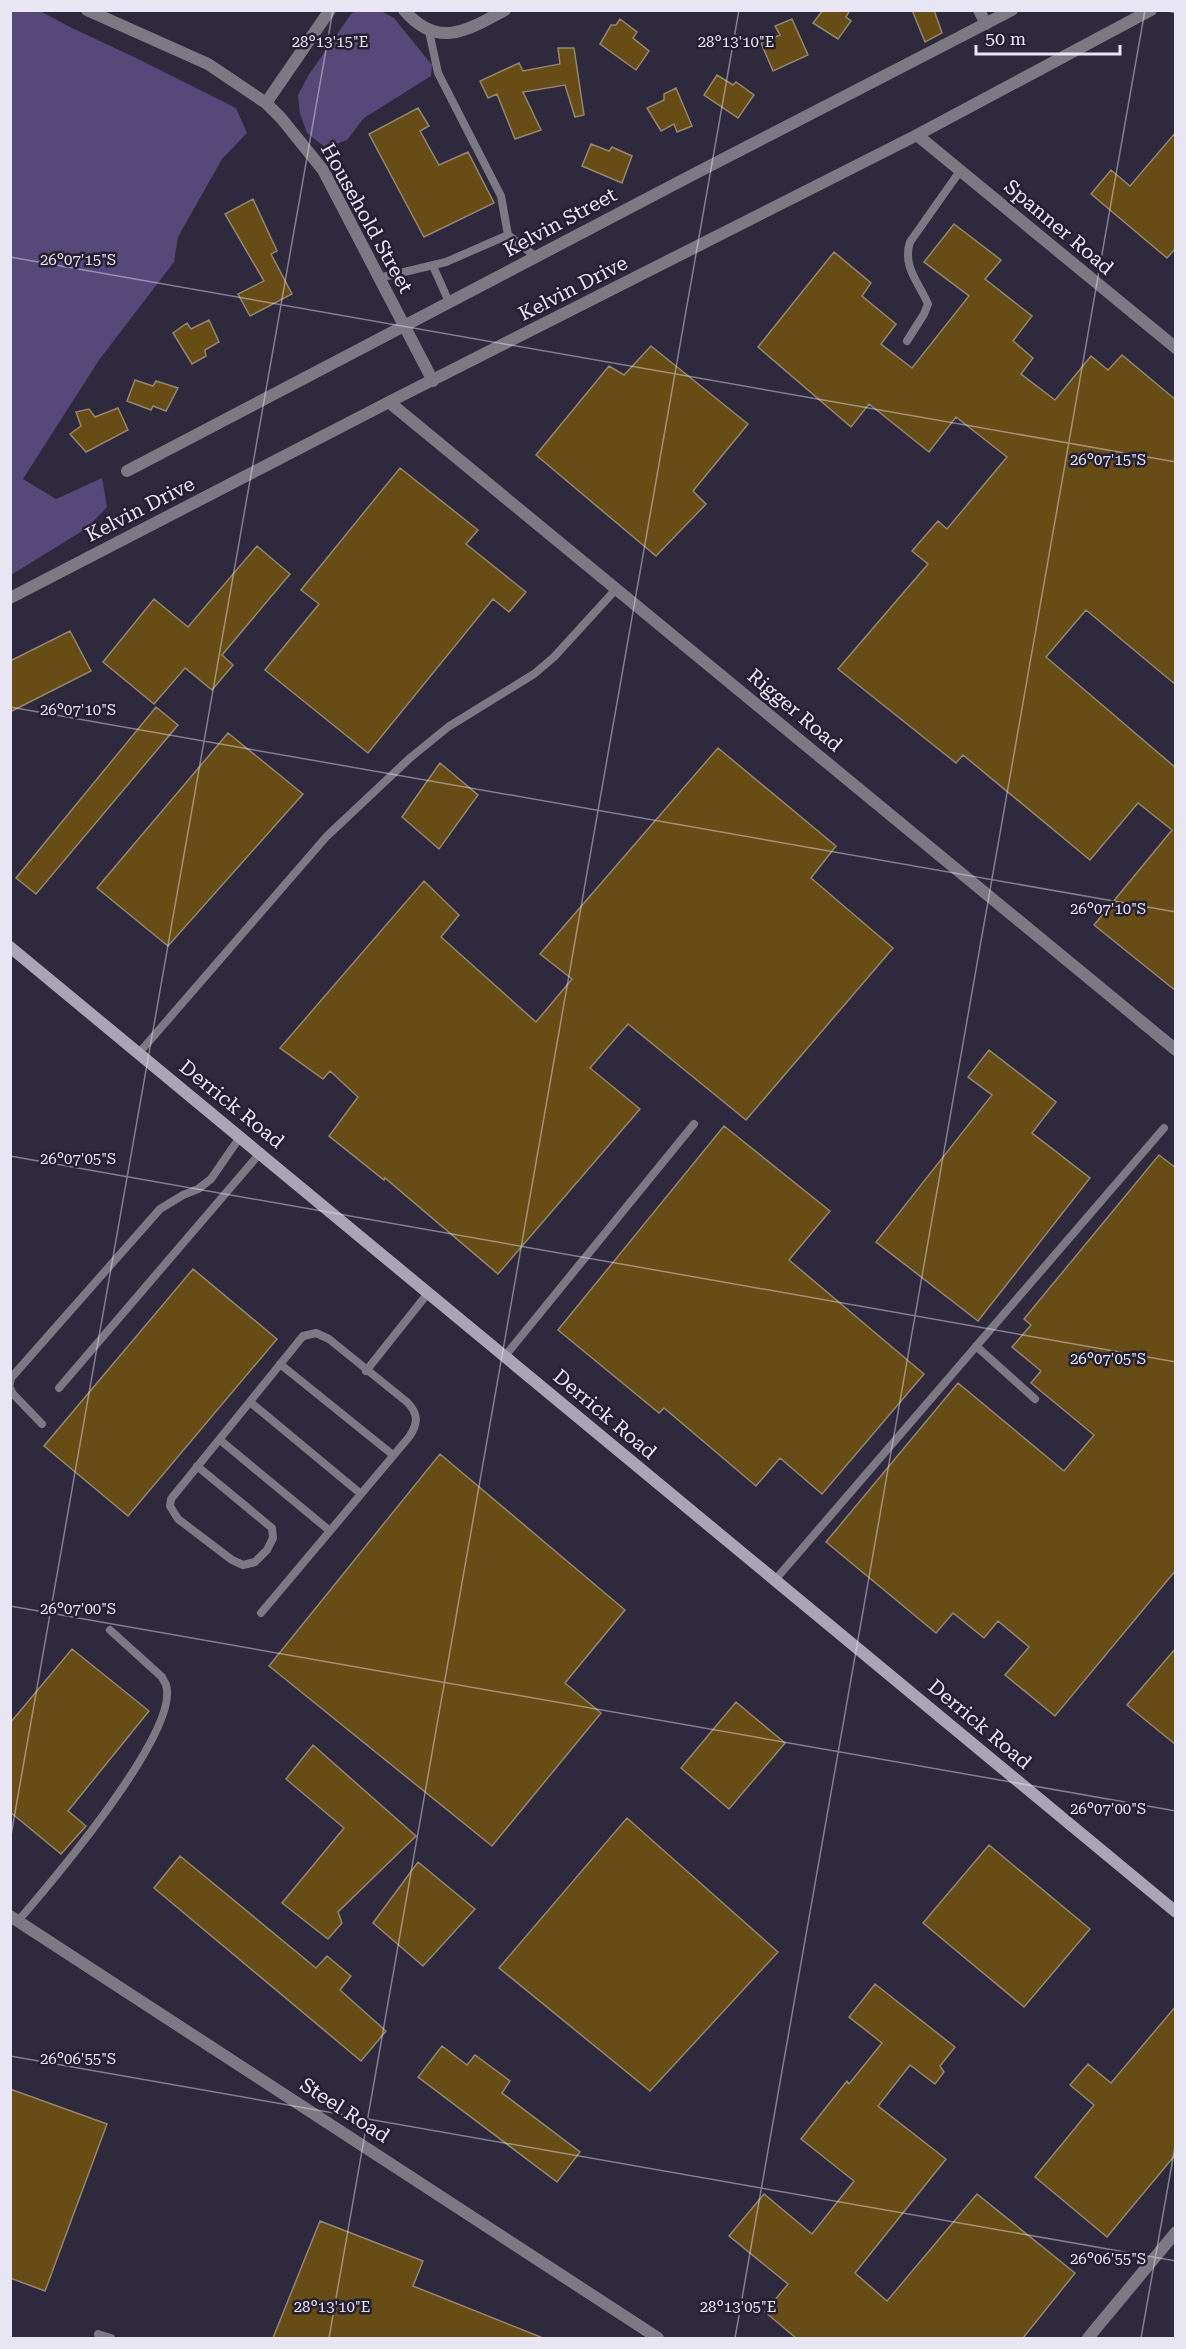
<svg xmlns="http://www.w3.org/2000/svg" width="1186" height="2349" font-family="'Roboto Serif',serif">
  <rect width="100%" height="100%" fill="#2e293c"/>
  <path fill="#564878" d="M11,10L40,11L72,28L136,58L236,108L247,133L222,159L178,237L174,262L99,360L23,479L56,499L102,478L107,507L87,528L11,575Z
    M356,11H381L394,18L432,65L431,76L364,118L347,140L326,148L307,133L300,114L298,95L308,76L351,14Z"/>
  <path fill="#684c15" stroke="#938670" stroke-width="1.5" d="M823,10H850L846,17L851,21L838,39L813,23Z
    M912,10H934L942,33L925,42Z
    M620,19L637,32L633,38L649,51L636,70L600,44L611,25H616Z
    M792,19L808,55L773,71L761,43L780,35L775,26Z
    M558,48H574L584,115L575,117L565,85L523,92L541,130L515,139L497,94L488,98L480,81L519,63L523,71L560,64Z
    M717,75L733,85L736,82L754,95L738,118L704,95Z
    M676,88L692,126L677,132L674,124L661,131L647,108L664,100V94Z
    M418,108L429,126L420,131L439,165L468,152L494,203L424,237L369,134Z
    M1176,132V248L1167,258L1091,194L1111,170L1130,186Z
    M591,144L609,151L612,147L632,156L622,183L582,166Z
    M253,199L277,251L271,254L292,294L250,316L238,294L264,281L225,214Z
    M954,224L1001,260L985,279L1032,316L1013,341L1033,358L1021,374L1055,400L1091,356L1108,370L1122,355L1176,400V685L1086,610L1046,657L1176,768V991L1094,925L1172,830L1138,803L1090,860L963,755L956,763L838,669L928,564L912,551L938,521L947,529L1007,457L956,417L929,452L869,404L851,427L758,347L834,252L871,283L862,296L896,324L881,344L912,368L969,296L924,262Z
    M209,320L219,342L205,350L206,356L192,364L173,333L187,323L191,329Z
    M651,346L748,424L693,491L706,504L656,556L536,455L609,366L624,375Z
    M135,380L153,386L156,381L178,388L166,411L153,406L151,410L127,401Z
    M118,408L128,430L86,452L70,434L81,426L76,412L89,409L95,417Z
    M400,468L478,530L466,544L526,592L509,612L493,599L368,753L265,670L319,604L301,590Z
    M257,546L290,574L222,655L233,665L212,690L185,668L154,704L103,662L154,599L188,627Z
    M70,631L91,671L10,712V661Z
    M156,707L178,725L36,894L16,878Z
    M228,733L303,794L168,946L97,888Z
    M718,748L836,846L811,878L893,948L746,1120L628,1024L590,1068L640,1109L498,1274L385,1178L384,1180L329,1136L358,1097L330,1071L323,1079L280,1048L424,881L459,915L441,937L536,1022L572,979L540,954Z
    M440,763L478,795L439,849L402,817Z
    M989,1050L1056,1102L1032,1133L1090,1178L978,1321L876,1242L992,1095L968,1077Z
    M724,1126L830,1211L789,1260L924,1374L822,1494L780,1458L756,1486L664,1408L659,1413L558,1330Z
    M1159,1155L1176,1168V1570L1055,1716L1005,1675L1029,1647L998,1621L984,1638L953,1613L936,1633L826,1542L958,1383L1064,1471L1094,1435L1031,1383L1041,1371L1012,1347L1031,1325L1024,1319Z
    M193,1269L277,1339L128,1516L44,1446Z
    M440,1454L625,1610L565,1683L601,1713L492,1846L269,1666Z
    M1176,1648V1745L1127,1705Z
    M72,1649L149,1711L68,1811L86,1826L61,1854L10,1812V1723Z
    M736,1702L785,1743L729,1809L681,1768Z
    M313,1745L416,1836L338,1912L342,1923L328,1939L282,1903L344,1828L286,1779Z
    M627,1818L778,1952L650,2091L499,1968Z
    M989,1845L1090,1929L1024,2007L923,1923Z
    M180,1856L316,1968L327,1956L351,1976L340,1990L386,2031L361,2061L154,1888Z
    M418,1862L475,1909L423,1966L373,1923Z
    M875,1984L955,2047L940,2066L944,2072L935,2084L910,2065L878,2106L946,2159L855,2273L887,2301L977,2194L1075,2273L1023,2338H796L765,2312L788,2284L729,2236L764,2194L812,2234L854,2181L801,2139L847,2081L849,2084L882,2043L849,2017Z
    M1176,2006V2154L1107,2237L1035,2177L1094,2105L1070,2085L1088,2064L1111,2083Z
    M442,2046L467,2065L475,2055L510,2081L502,2093L580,2152L557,2182L418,2077Z
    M10,2089L107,2124L45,2291L10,2278Z
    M320,2221L423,2261L413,2286L543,2338H273Z"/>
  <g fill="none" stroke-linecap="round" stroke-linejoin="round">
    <path stroke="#7c7984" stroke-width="8" d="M429,31L438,73L501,196L508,235L536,257
      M433,266L449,302
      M379,278L446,262L508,235
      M907,341L924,314L928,304C919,283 902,266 910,242L960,171
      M139,1053L327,836L410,758L448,727L534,674L554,657L617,588
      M976,1346L1035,1399
      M505,1356L694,1124
      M280,1364L393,1455
      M366,1371L428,1293
      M10,1383L11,1378L160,1209L183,1195L198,1189L211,1179L240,1137
      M10,1388L13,1394L42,1424
      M59,1388L261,1152
      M250,1402L361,1494
      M220,1440L330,1531
      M197,1466L272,1528L273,1538L267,1550L255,1562L243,1565L232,1560L178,1519L170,1506L171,1499L303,1336L316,1333L329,1339L407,1402C419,1414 418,1424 409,1437L261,1613
      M775,1580L1164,1128
      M18,1921C49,1885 181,1731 166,1685C165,1682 163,1680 162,1677L110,1630
      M98,2334L111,2338"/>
    <path stroke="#7c7984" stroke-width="12" d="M87,10L208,64L266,103L281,118L323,170L433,381
      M404,10C438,50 468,30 505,10
      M979,10L986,24
      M266,103L330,10
      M917,135L1176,348
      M389,402L1176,1050
      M127,471L696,173L1012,10
      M10,598L389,402L917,135L1151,10
      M10,1916L658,2338
      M1088,2338L1176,2232"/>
    <path stroke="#a9a5b5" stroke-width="12" d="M10,947L1176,1912"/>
  </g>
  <path fill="none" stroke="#e9e6f3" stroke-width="1.5" stroke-opacity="0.45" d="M1164,10L1176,13M10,257L1176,462M10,707L1176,912M10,1156L1176,1362M10,1606L1176,1811M10,1841L333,10M10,2056L1176,2261M329,2338L739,10M735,2338L1145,10M1141,2338L1176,2141"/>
  <g text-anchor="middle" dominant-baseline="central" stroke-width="5" stroke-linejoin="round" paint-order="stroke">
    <g font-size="20" fill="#e9e6f3" stroke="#241f32">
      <text transform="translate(367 218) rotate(61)">Household Street</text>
      <text transform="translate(560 222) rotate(-28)">Kelvin Street</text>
      <text transform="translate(1059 227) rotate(40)">Spanner Road</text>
      <text transform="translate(573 288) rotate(-27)">Kelvin Drive</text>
      <text transform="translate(140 509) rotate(-27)">Kelvin Drive</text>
      <text transform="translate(795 710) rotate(40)">Rigger Road</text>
      <text transform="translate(232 1104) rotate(39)">Derrick Road</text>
      <text transform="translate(605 1414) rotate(40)">Derrick Road</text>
      <text transform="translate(980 1724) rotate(40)">Derrick Road</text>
      <text transform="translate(345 2110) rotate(33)">Steel Road</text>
    </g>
  </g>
  <g font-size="15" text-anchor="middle" fill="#e9e6f3" stroke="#241f32" stroke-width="5" stroke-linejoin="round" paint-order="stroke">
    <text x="330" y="47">28°13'15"E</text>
    <text x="736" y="47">28°13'10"E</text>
    <text x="78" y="265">26°07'15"S</text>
    <text x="1108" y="465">26°07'15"S</text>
    <text x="78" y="715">26°07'10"S</text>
    <text x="1108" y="914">26°07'10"S</text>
    <text x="78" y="1164">26°07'05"S</text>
    <text x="1108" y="1364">26°07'05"S</text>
    <text x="78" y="1614">26°07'00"S</text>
    <text x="1108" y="1814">26°07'00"S</text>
    <text x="78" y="2064">26°06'55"S</text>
    <text x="1108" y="2264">26°06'55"S</text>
    <text x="332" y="2312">28°13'10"E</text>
    <text x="738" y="2312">28°13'05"E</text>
  </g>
  <rect width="1186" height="2349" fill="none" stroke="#e9e6f3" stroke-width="24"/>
  <path d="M976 45v9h144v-9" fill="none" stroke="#e9e6f3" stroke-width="3"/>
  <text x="985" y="45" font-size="18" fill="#e9e6f3" stroke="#241f32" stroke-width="4.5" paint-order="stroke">50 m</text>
</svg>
